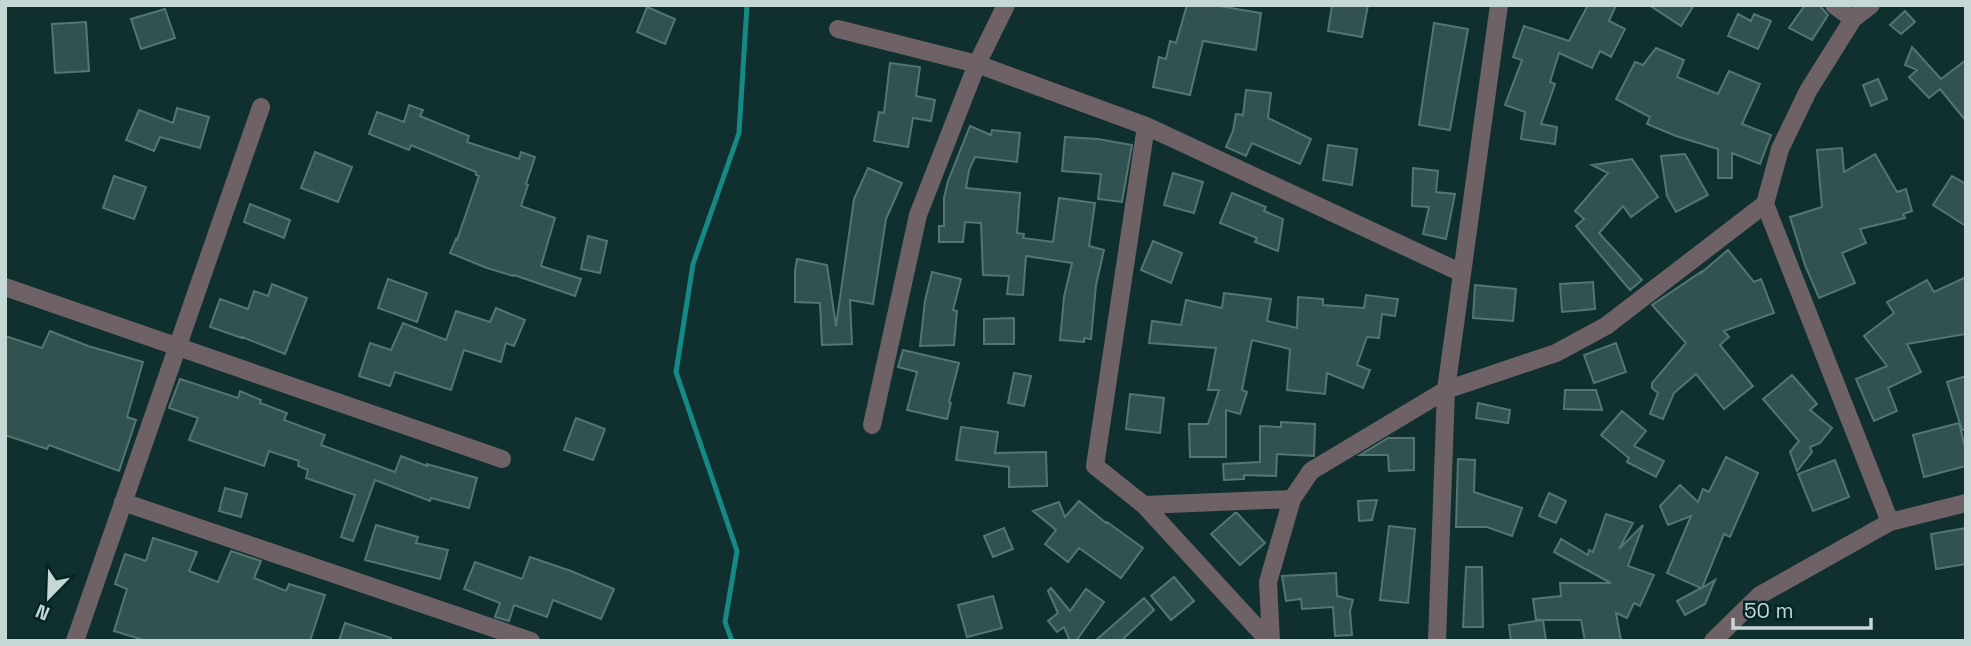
<svg xmlns="http://www.w3.org/2000/svg" width="1971" height="646" font-family="'Space Grotesk',sans-serif">
  <rect width="100%" height="100%" fill="#0f302e"/>
  <g fill="none" stroke-linecap="round" stroke-linejoin="round">
    <path stroke="#168984" stroke-width="5" d="M732,641L725,622L737,551L676,372L693,264L739,133L747,5"/>
  </g>
  <path fill="#315250" stroke="#547673" stroke-width="2" d="M1187,5H1213L1261,13L1256,50L1203,41L1190,95L1153,87L1159,57L1166,59L1170,41L1176,43Z
    M1332,5H1368L1362,37L1328,31Z
    M1588,5H1616L1609,21L1625,29L1611,57L1600,51L1592,68L1559,53L1550,82L1555,84L1541,124L1557,127L1555,144L1521,139L1525,112L1505,105L1522,60L1513,57L1524,26L1569,41Z
    M1649,5H1694L1681,26Z
    M1805,5H1819L1828,15L1812,40L1789,28Z
    M647,7L675,19L665,44L637,32Z
    M165,9L175,38L141,49L131,19Z
    M1905,11L1915,22L1901,34L1890,25Z
    M1738,14L1751,21L1754,14L1771,21L1758,49L1728,36Z
    M86,22L89,71L55,73L52,24Z
    M1434,23L1468,29L1450,130L1419,125Z
    M1912,47L1941,79L1966,60V121L1940,89L1929,98L1909,77L1917,70L1905,65Z
    M1656,48L1684,60L1677,77L1718,94L1729,71L1760,84L1742,124L1771,135L1760,164L1732,153V178H1718V149L1676,136L1647,124L1650,117L1616,99L1635,62L1643,65Z
    M890,63L920,67L916,96L935,100L931,121L913,118L908,147L874,141L879,112L884,113Z
    M1878,79L1887,99L1871,106L1863,85Z
    M1246,90L1271,93L1268,118L1311,139L1300,164L1252,143L1246,156L1226,147L1233,131L1236,114L1243,115Z
    M409,105L423,110L420,116L469,136L467,142L519,159L521,152L535,157L526,184L528,185L521,206L555,218L541,266L581,279L575,296L514,275L513,276L487,268L450,253L456,239L457,240L479,176L476,175V172L411,145L409,150L369,134L377,112L404,122Z
    M177,108L209,117L200,148L160,137L154,151L126,140L139,110L173,123Z
    M970,126L991,135L992,130L1020,133L1017,162L975,157L969,170L966,188L1020,193L1017,233L1024,234L1023,238L1053,242L1059,198L1095,203L1089,246L1104,250L1096,285L1091,339L1084,338V342L1060,340L1064,297L1072,263L1026,256L1023,295L1007,294L1009,276L983,275L981,223L965,222L963,242H939V226H944V198L948,181Z
    M1065,137L1098,139L1132,145L1122,202L1098,199L1101,174L1062,171Z
    M1328,145L1357,149L1352,185L1323,180Z
    M1842,148L1844,172L1875,154L1897,192L1906,189L1912,211L1903,214L1905,218L1860,229L1866,243L1842,253L1855,283L1819,298L1805,265L1790,217L1822,207L1817,150Z
    M315,152L352,167L338,202L301,188Z
    M1685,154L1708,195L1676,212L1667,196L1661,156Z
    M1632,159L1658,197L1631,217L1623,206L1599,233L1642,280L1630,290L1576,226L1584,219L1575,211L1608,173L1592,165Z
    M868,168L902,183L886,219L873,304L850,300L852,344L822,345L820,303L795,302V271L797,259L827,265L836,326L854,199Z
    M1413,168L1438,171L1436,192L1455,194L1446,239L1423,234L1429,207L1412,206Z
    M1173,173L1203,182L1194,213L1164,205Z
    M114,176L146,187L134,219L103,208Z
    M1952,176L1966,184V226L1933,205Z
    M1232,193L1266,207L1264,211L1283,219L1278,251L1255,242L1257,238L1220,223Z
    M250,204L290,220L284,238L244,222Z
    M588,236L607,241L600,273L581,269Z
    M1153,241L1182,253L1171,283L1141,270Z
    M1728,250L1754,282L1761,279L1774,313L1724,331L1729,337L1720,345L1753,386L1724,409L1696,374L1674,393L1663,419L1650,414L1658,393L1652,388V383L1686,343L1652,305L1701,272V273Z
    M932,272L961,279L953,310L957,311L954,345L920,346L925,301Z
    M1966,277V334L1907,344L1921,372L1888,388L1897,411L1874,421L1856,379L1887,366L1864,336L1894,313L1887,302L1927,280L1934,292Z
    M388,279L427,293L417,322L378,308Z
    M1593,282L1595,309L1562,312L1560,284Z
    M272,284L307,298L285,354L242,337V338L210,327L220,299L248,309L254,291L268,296Z
    M1475,285L1516,289L1513,321L1473,318Z
    M1224,293L1271,299L1267,321L1297,328L1298,297L1323,299V305L1364,308L1366,295L1398,299L1395,316L1382,314L1379,338L1367,337L1357,365L1370,370L1363,388L1327,373L1325,394L1287,390L1290,349L1252,340L1242,390L1247,392L1240,414L1226,410V457H1190L1189,424H1208L1219,390H1208L1216,348L1149,343L1152,321L1181,325L1186,300L1222,308Z
    M496,308L525,320L514,346L506,343L501,362L464,350L451,390L395,372L390,386L359,376L370,343L391,350L403,323L446,340L456,311L490,322Z
    M1014,318V344H984V319Z
    M50,331L88,346L143,362L127,417L136,420L119,471L49,445L47,449L5,435V336L42,348Z
    M1616,343L1626,372L1594,383L1584,355Z
    M903,350L959,363L949,402L951,403L947,419L907,410L917,372L898,367Z
    M1014,373L1031,376L1024,406L1008,403Z
    M1792,375L1817,404L1810,410L1832,428L1820,443L1810,447L1812,452L1797,471L1790,452L1799,441L1763,399Z
    M1966,376V430H1962L1947,382Z
    M180,379L238,398L240,391L261,400L260,403L287,413L284,420L325,435L321,445L395,472L401,456L427,466V464L477,478L469,508L431,498L430,501L375,480L353,541L341,537L355,495L306,478L308,470L298,466L299,461L269,451L264,466L189,440L198,418L169,408Z
    M1565,390H1596L1602,410L1564,409Z
    M1130,394L1164,398L1160,433L1126,429Z
    M1478,403L1510,410L1508,423L1476,418Z
    M1622,411L1646,431L1634,446L1664,461L1656,477L1627,462L1629,458L1601,435Z
    M576,418L605,429L593,460L564,450Z
    M1281,422L1315,424L1314,456L1277,454L1276,476L1244,475V479L1224,480L1223,464L1260,462V426L1281,427Z
    M1959,423L1966,451V466L1924,477L1913,435Z
    M961,427L998,432L995,453L1046,452L1047,486L1009,487V467L956,460Z
    M1388,438H1414V470L1389,471L1388,455H1360Z
    M1726,457L1758,473L1730,537L1724,534L1702,588L1715,580L1705,604L1685,615L1677,601L1701,588L1667,573L1691,516L1668,525L1660,506L1680,485L1698,502L1703,489L1709,492Z
    M1458,459L1475,460L1474,492L1522,508L1512,536L1487,527H1456Z
    M1835,460L1849,497L1813,511L1798,474Z
    M225,488L247,494L241,517L219,511Z
    M1549,493L1566,501L1556,523L1539,516Z
    M1377,500L1372,520L1359,521L1358,501Z
    M1079,501L1106,523L1107,522L1143,548L1121,578L1079,548L1068,562L1045,544L1056,530L1033,511L1059,502L1065,517Z
    M1235,513H1237L1265,543L1240,565L1211,534Z
    M1606,514L1633,523L1619,549L1643,525L1628,566L1654,575L1640,606L1634,603L1627,618L1616,613L1621,641H1585L1581,620H1536L1533,599L1561,596L1560,583H1611L1554,552L1561,539L1588,555L1589,550L1593,552Z
    M376,525L418,537L416,543L448,550L440,579L365,560Z
    M1389,526L1415,529L1408,603L1380,600Z
    M1004,528L1013,549L993,557L984,536Z
    M1966,528V564L1936,569L1931,534Z
    M153,538L197,552L189,571L218,582L231,551L261,561L254,578L286,591L289,584L325,595L310,641H147L114,631L127,589L115,584L125,554L146,561Z
    M530,557L571,571L614,589L601,619L553,600L547,617L514,605L509,621L495,617L500,603L464,589L475,562L522,579Z
    M1466,567H1482L1483,627H1463Z
    M1336,573L1337,596L1353,600L1350,611L1352,635L1335,636L1333,607L1302,609L1301,599L1286,601L1282,576Z
    M1174,577L1194,601L1171,620L1151,596Z
    M1051,588L1070,611L1086,589L1104,602L1076,641H1070L1064,627L1057,632L1048,621L1058,613L1048,591Z
    M993,596L1002,628L967,637L958,605Z
    M1144,598L1154,610L1121,641H1095Z
    M1543,620L1546,641H1511L1509,625Z
    M345,623L391,638V641H339Z"/>
  <g fill="none" stroke-linecap="round" stroke-linejoin="round">
    <path stroke="#6e6267" stroke-width="18" d="M1834,5L1853,19
      M1871,5L1853,19L1808,91L1780,149L1765,204L1890,522
      M838,29L977,64L1146,126L1462,273
      M1146,126L1095,466L1144,505L1269,641
      M5,287L502,459
      M872,425L918,215L977,64L1006,5
      M123,502L531,641
      M1144,505L1292,499
      M75,641L261,107
      M1271,641L1268,582L1292,499L1311,471L1446,390L1556,353L1606,326L1765,204
      M1437,641L1446,390L1499,5
      M1713,641L1760,595L1890,522L1966,503"/>
  </g>
  <rect width="1971" height="646" fill="none" stroke="#c6d8d6" stroke-width="14"/>
  <g transform="translate(49 597) rotate(203)" stroke="#042625" stroke-width="5" paint-order="stroke">
  <path d="M0-5L12 26L0 18L-12 26Z" fill="#c6d8d6"/>
  <text y="-10" font-size="19" font-weight="bold" text-anchor="middle" fill="#c6d8d6">N</text>
  </g>
  <path d="M1733 618v10h138v-10" fill="none" stroke="#c6d8d6" stroke-width="3.5"/>
  <text x="1744" y="618" font-size="21" fill="#c6d8d6" stroke="#042625" stroke-width="5" paint-order="stroke">50 m</text>
</svg>
